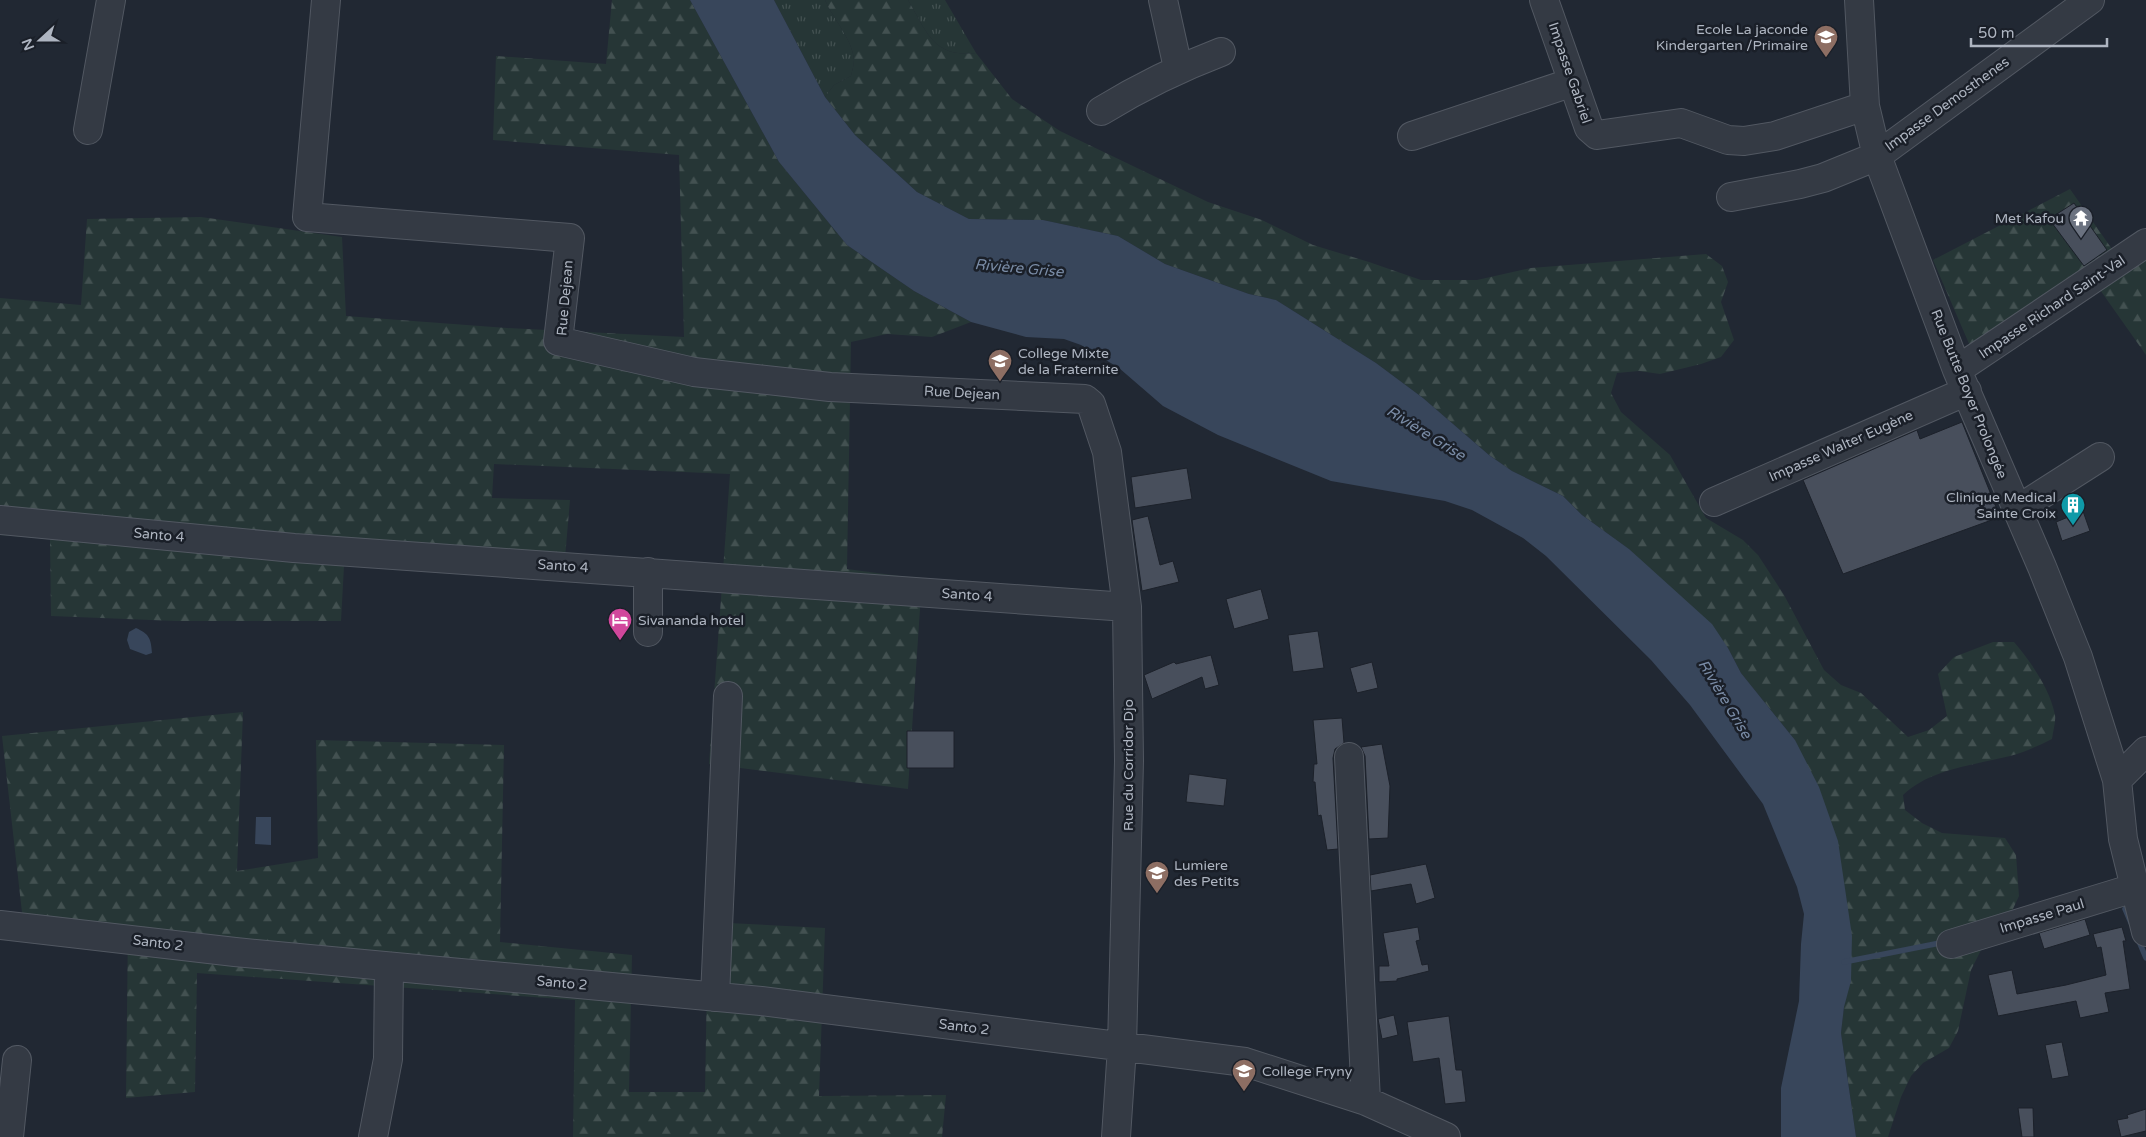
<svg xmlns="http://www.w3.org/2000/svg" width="2146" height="1137" font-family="'Varela Round',sans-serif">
  <defs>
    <pattern id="grass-tufts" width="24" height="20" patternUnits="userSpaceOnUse" patternTransform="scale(1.25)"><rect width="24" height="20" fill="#263636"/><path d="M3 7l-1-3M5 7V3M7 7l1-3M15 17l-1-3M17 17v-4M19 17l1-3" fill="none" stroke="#435151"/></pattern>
    <pattern id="forest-firs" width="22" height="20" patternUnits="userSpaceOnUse" patternTransform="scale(1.25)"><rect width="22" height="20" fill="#263636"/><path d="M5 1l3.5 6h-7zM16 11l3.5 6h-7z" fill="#435151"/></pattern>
  </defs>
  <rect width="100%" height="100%" fill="#212833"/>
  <path fill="url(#grass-tufts)" d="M774,0H825C833,19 853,40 854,60C854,65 852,71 851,76L834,85L825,97Z
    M908,0H945L976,53C933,58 927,32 908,0Z"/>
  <path fill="url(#forest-firs)" d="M612,0H690L779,162L847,245L914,291L971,322L932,337L887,334L851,342L847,569L922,579L908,789L709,764L730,474L494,464L492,498L570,500L563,581L434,563L344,566L341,621H176L51,616L50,539L0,535V298L81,305L87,219L201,217L342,237L346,316L507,328L684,337L679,155L493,140L496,56L606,64Z
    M825,0H908C927,32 933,58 976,53L1012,99L1060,131L1208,202L1262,220L1313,245L1369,262L1421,280H1477L1531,268L1706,254L1722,266L1728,282L1721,302L1734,340L1721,357L1701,364L1660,374L1639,371L1617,373L1611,393L1621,412L1670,455L1706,518L1743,540L1758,555L1784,595L1824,670L1841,685L1861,693L1908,737L1929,730L1947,716L1938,674L1954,657L1993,642H2014C2031,662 2050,689 2055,715C2056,722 2053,731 2052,739C2038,746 2025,752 2010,756C1974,765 1930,769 1903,795L1905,810L1922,823L1942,833L2005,838L2016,855L2019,896L1997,943L1981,950L1971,970L1958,1031L1949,1048L1923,1063L1911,1076L1901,1097L1888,1137H1856L1841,1033L1844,1007L1795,740L1741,673L1728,648L1629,549L1582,515L1563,496L1512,471L1489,455L1423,398L1376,363L1276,300L1249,294L1165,264L1118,236L1043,220L969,219L917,192L855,135L825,97L834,85L851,76C852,71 854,65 854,60C853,40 833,19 825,0Z
    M2070,189L2128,272L2146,260V355L2098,287L1973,353L1933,260Z
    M243,712L237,871L318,858L316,740L504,745L500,942L632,955L629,1092H705L708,922L825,928L819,1096L946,1095L942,1137H573L575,1000L197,973L195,1092L126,1098L128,925L23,921L2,736Z"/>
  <path fill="#38465b" d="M690,0H774L825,97L855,135L917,192L969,219L1043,220L1118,236L1165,264L1249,294L1276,300L1376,363L1423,398L1489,455L1512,471L1563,496L1582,515L1629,549L1712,624L1728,648L1741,673L1795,740L1819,787L1838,841L1852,936L1851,981L1844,1007L1841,1033L1856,1137H1781V1088L1799,1001L1801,944L1804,914L1797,887L1763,804L1690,705L1651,660L1546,556L1523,538L1472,510L1445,501L1331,481L1218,435L1163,406L1119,368L1081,345L1064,339L1026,337L971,322L914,291L847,245L779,162Z
    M136,628C149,634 151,638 152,653L146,655L130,649L127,640L129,632Z
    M256,817H271V845L255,844Z"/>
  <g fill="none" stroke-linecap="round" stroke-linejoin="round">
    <path stroke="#38465b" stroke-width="5.5" d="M2125,909L2131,923
      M2138,939L2146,958
      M1844,962L1945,942"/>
  </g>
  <path fill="#484f5c" stroke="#1c212a" d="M2074,203L2107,250L2084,266L2049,219Z
    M1962,422L2000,517L1843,574L1803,480L1917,430L1920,439Z
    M1187,468L1192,499L1135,508L1131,477Z
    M2083,511L2090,531L2062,541L2056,522Z
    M1148,516L1160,565L1173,561L1179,582L1142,591L1132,520Z
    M1261,589L1269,619L1234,629L1226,599Z
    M1318,631L1324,668L1293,672L1288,635Z
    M1211,655L1219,685L1205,689L1202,677L1152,699L1144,675L1174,662L1176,664Z
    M1372,662L1378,688L1357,693L1350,668Z
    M1342,718L1344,743L1335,749L1333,758L1338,849L1327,850L1321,815L1318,816L1315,782H1313L1314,764H1317L1313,720Z
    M907,731H954V768H907Z
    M1382,744L1390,786L1388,838L1369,839L1365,756L1361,747Z
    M1189,774L1227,779L1224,806L1186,802Z
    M1426,864L1435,898L1416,904L1411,884L1371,891L1370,875Z
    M2085,919L2090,935L2044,949L2039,933Z
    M1418,927L1420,940L1416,941L1422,965L1428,964L1429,971L1397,979V981L1379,982V966H1389L1383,933Z
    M2122,927L2126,941H2123L2130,989L2105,993L2109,1012L2080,1018L2076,1001L1998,1016L1988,975L2012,970L2017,994L2066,985L2106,975L2101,947L2097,948L2093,934Z
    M1394,1015L1398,1035L1382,1039L1378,1019Z
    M1449,1016L1456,1070H1462L1466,1102L1445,1104L1439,1058L1413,1062L1407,1022Z
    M2062,1042L2069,1076L2052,1079L2045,1045Z
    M2018,1108H2033L2034,1137H2022Z
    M2146,1109V1131L2121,1137L2117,1120L2128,1118L2127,1115Z"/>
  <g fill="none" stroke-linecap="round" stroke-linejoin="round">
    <defs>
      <path id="minor" d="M326,0L307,217L570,238L558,341L694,372L830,387L1085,399L1091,404L1107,452L1127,607L1129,761L1122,1047L1116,1137
        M1163,0L1178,68
        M1544,0L1589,128L1597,135L1681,123L1728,140L1744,141L1775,136L1865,106
        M1859,0L1865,106L1877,156L1957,370L2042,567L2078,657L2117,780L2123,839L2146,932
        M1101,111C1140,87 1179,68 1221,52
        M88,130L111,0
        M1412,136L1573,82
        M1731,197L1800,184L1823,178L1877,156L2090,0
        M1957,370L2146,243
        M1714,502L1967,391
        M2017,510L2100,457
        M0,520L294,548L1127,607
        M648,572V632
        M1349,757L1366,1101
        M2117,780L2146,751
        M0,925L235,952L761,1001L1245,1062L1366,1101L1446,1137
        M1951,944L2134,888
        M715,997L728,696
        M9,1137L17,1060
        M373,1137L388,1059L389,967"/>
    </defs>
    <use href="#minor" stroke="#525862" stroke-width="30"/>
    <use href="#minor" stroke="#343a44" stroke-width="28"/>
  </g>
  <defs>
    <symbol id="school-pin" viewBox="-11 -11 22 30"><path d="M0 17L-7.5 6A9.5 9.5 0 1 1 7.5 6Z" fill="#8d6e63" stroke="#1a1f28"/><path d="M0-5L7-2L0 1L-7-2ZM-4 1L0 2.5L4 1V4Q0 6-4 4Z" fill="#fff"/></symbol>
    <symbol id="temple-pin" viewBox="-11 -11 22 30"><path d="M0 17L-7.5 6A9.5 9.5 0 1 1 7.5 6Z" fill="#6b7280" stroke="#1a1f28"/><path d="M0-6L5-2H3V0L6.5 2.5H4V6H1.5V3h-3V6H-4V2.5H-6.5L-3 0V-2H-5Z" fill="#fff"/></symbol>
    <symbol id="building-pin" viewBox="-11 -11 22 30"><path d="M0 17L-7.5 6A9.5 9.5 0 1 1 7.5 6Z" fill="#0f9aa8" stroke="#1a1f28"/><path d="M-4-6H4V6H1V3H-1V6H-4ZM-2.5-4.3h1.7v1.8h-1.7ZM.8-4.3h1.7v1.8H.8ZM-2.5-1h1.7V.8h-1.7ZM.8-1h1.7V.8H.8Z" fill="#fff"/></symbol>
    <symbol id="hotel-pin" viewBox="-11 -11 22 30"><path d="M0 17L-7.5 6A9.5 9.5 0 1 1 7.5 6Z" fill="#d1479c" stroke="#1a1f28"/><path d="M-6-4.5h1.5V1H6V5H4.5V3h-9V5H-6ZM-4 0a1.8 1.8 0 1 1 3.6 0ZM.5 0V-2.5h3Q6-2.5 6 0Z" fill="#fff"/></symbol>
  </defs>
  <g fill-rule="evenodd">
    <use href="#school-pin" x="1812" y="23" width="28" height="38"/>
    <use href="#temple-pin" x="2067" y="204" width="28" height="38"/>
    <use href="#school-pin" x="986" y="347" width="28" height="38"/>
    <use href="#building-pin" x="2059" y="491" width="28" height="38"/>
    <use href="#hotel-pin" x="606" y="606" width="28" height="38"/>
    <use href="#school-pin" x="1143" y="859" width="28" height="38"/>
    <use href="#school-pin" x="1230" y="1057" width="28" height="38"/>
  </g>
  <g text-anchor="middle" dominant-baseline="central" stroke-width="5" stroke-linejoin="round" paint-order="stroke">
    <g font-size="14" fill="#aeb5c1" stroke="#1a1f28" text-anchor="start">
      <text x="1808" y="29" text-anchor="end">Ecole La jaconde<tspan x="1808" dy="16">Kindergarten /Primaire</tspan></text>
      <text x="2064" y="218" text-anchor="end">Met Kafou</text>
      <text x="1018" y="353">College Mixte<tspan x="1018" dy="16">de la Fraternite</tspan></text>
      <text x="2056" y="497" text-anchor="end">Clinique Medical<tspan x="2056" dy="16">Sainte Croix</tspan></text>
      <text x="638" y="620">Sivananda hotel</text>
      <text x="1174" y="865">Lumiere<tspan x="1174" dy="16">des Petits</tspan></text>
      <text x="1262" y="1071">College Fryny</text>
    </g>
    <g font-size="14" fill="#aeb5c1" stroke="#1a1f28">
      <text transform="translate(1570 73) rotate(71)">Impasse Gabriel</text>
      <text transform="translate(1947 104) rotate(-36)">Impasse Demosthenes</text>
      <text transform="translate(565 298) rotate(-85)">Rue Dejean</text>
      <text transform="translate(2052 307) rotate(-34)">Impasse Richard Saint-Val</text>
      <text transform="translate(962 393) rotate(3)">Rue Dejean</text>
      <text transform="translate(1969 394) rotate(68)">Rue Butte Boyer Prolongée</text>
      <text transform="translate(1841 446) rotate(-24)">Impasse Walter Eugène</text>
      <text transform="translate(159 535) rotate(5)">Santo 4</text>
      <text transform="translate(563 566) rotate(4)">Santo 4</text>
      <text transform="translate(967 595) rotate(4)">Santo 4</text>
      <text transform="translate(1128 765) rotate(-90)">Rue du Corridor Djo</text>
      <text transform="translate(2042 916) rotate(-17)">Impasse Paul</text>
      <text transform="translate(158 943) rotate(7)">Santo 2</text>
      <text transform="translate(562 983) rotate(5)">Santo 2</text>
      <text transform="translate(964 1027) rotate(7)">Santo 2</text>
    </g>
    <g font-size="15" font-style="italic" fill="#7a8ca6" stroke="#1a1f28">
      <text transform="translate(1019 268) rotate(5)">Rivière Grise</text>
      <text transform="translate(1426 433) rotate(32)">Rivière Grise</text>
      <text transform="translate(1725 699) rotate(59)">Rivière Grise</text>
    </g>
  </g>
  <g transform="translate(40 40) rotate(249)" stroke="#1a1f28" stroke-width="4" paint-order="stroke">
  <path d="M0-4L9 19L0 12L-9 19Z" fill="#aeb5c1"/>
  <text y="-8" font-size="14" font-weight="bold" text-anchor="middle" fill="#aeb5c1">N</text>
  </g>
  <path d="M1971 38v8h136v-8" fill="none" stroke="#aeb5c1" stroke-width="2.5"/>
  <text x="1978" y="38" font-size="15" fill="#aeb5c1" stroke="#1a1f28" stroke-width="4" paint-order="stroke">50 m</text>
</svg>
